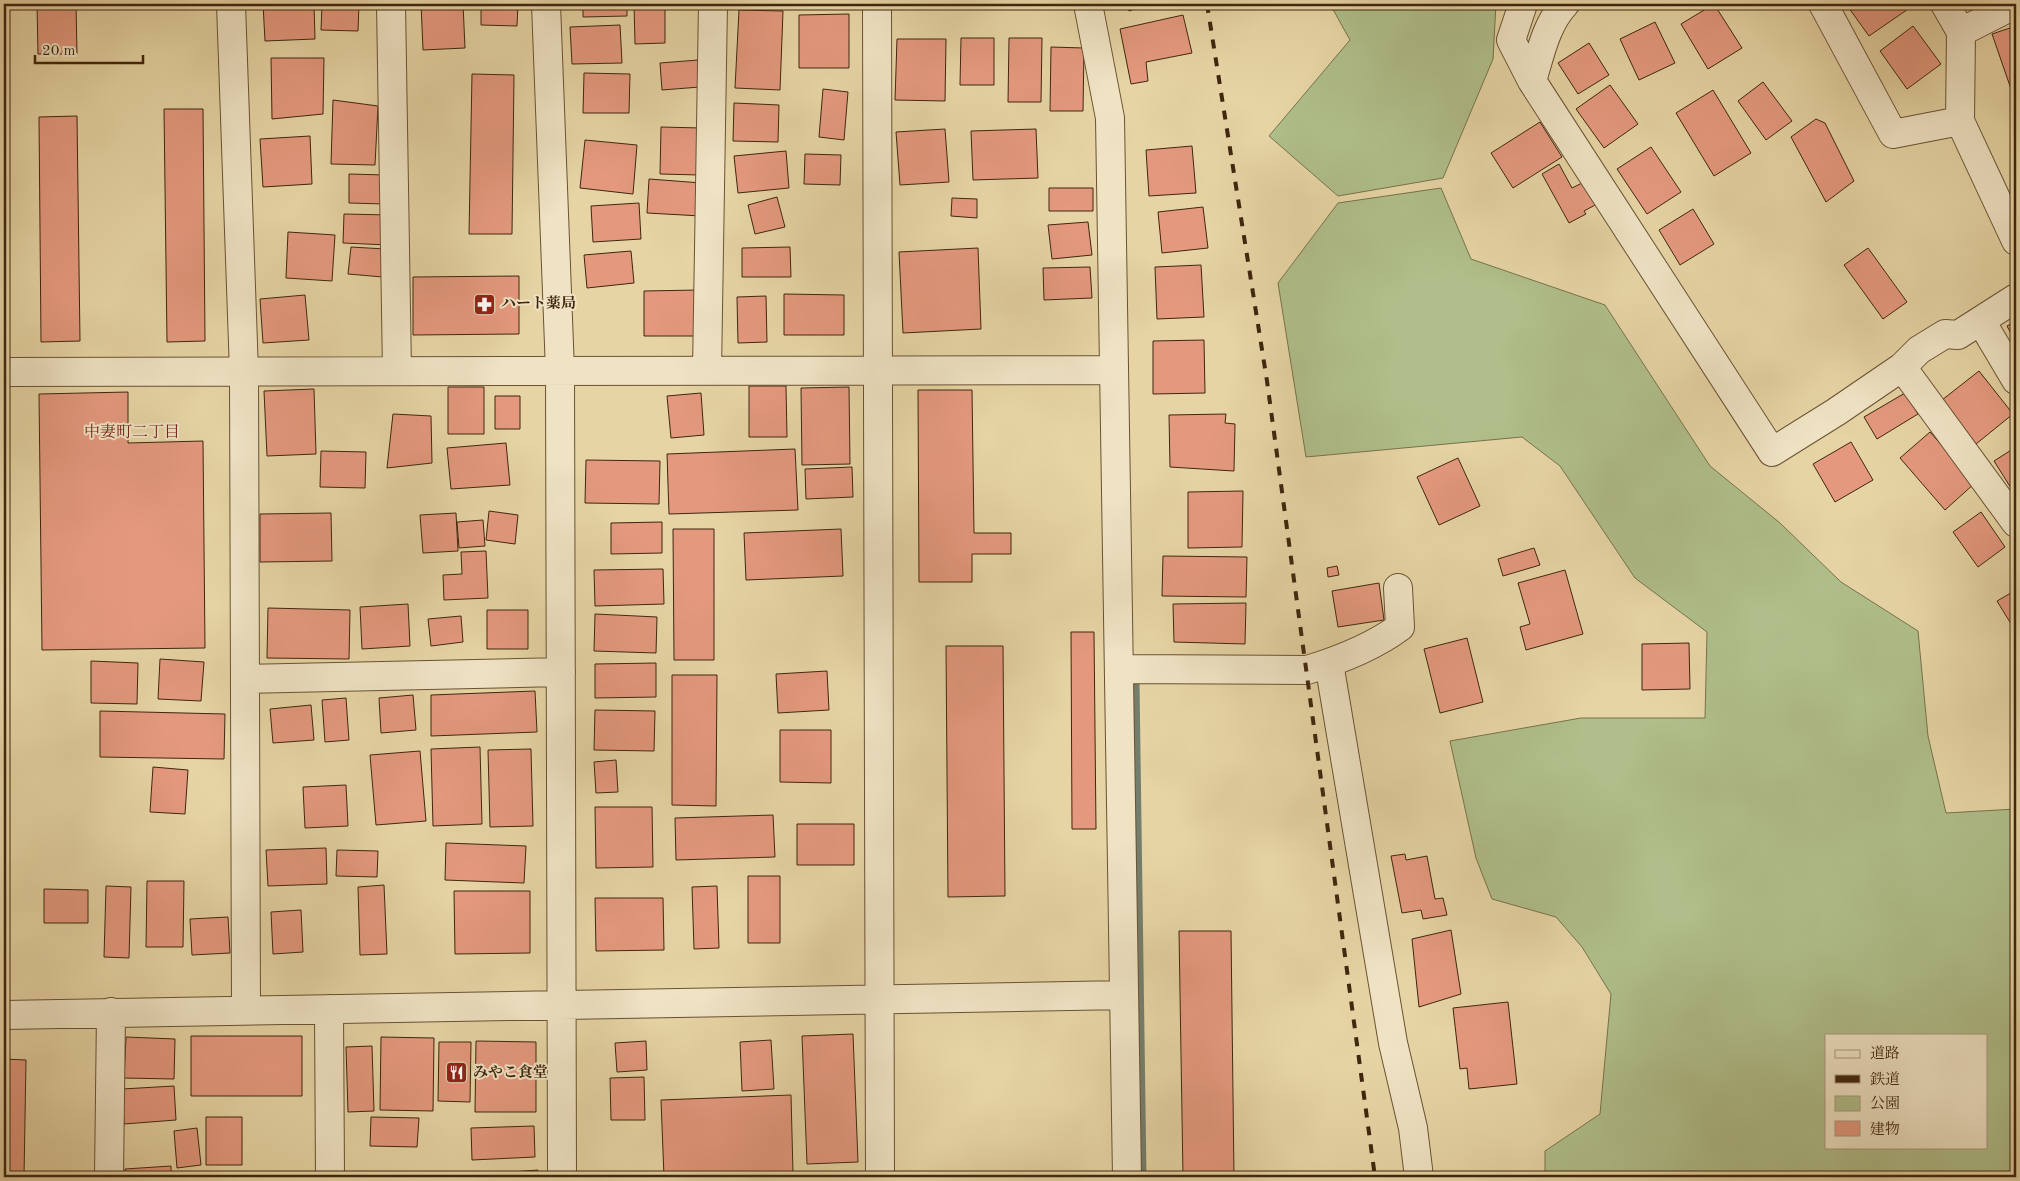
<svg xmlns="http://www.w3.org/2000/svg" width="2020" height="1181" font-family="'Old Standard TT','Noto Serif JP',serif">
  <rect width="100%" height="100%" fill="#e6d4a4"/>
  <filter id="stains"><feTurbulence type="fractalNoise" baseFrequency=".004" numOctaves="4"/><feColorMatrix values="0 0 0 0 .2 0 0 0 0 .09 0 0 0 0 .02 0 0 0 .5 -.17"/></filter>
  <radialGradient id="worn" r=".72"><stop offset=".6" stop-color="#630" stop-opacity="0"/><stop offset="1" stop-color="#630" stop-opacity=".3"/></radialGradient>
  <path fill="#afbe8a" stroke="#78724c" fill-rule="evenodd" d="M1330,4H1496L1493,59L1443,178L1338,196L1269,136L1350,40Z
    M1441,188L1471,259L1605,305L1710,466L1780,523L1841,582L1918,631L1928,736L1946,813L2016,809V1177H1545V1151L1600,1114L1611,994L1582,947L1556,917L1492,899L1476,858L1450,741L1581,718H1705L1707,632L1635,578L1560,466L1522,437L1306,457L1278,283L1338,203ZM1826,1035H1986V1147H1826Z"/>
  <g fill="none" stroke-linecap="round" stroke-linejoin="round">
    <path stroke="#747e6d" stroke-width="11" d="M1134,683L1141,1177"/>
  </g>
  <path fill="#e4997e" stroke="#40260f" d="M37,4H76L77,54H38Z
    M263,4H314L315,39L265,41Z
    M322,4H359L358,31L321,30Z
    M421,4H463L465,48L423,50Z
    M481,4H518L517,26L481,25Z
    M583,4H627V16L583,17Z
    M634,4H665V43L635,44Z
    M1127,4H1150L1129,11Z
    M1714,4L1742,48L1708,69L1681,24Z
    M1846,4H1913L1914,5L1869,36Z
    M739,10L783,11L780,90L735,88Z
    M849,14V68H799V15Z
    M1183,15L1192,53L1146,62L1148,81L1131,84L1120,29Z
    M1655,22L1675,63L1639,80L1620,39Z
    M620,25L622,63L572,64L570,27Z
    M1913,26L1941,64L1907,89L1880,51Z
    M2016,26V87L2011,89L1992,34Z
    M961,38H994V85H960Z
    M1009,38H1042L1041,102H1008Z
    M897,39H946L945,101L895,100Z
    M1589,43L1609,75L1578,94L1558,63Z
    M1051,47L1084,48L1083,111H1050Z
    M271,58H324L323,114L272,119Z
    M698,60L700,87L662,90L660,63Z
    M584,73L630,74L629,113H583Z
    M472,74L514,75L512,234H469Z
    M1763,82L1792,121L1766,140L1738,101Z
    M1610,85L1638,124L1604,148L1576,109Z
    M823,89L848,92L844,140L819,137Z
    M1713,90L1751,153L1714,176L1676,113Z
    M333,100L378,106L375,165L331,164Z
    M734,103L779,105L778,142L733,141Z
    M2016,107V135L2012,108Z
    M164,109H203L205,341L167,342Z
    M77,116L80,341L41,342L39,117Z
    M1816,119L1825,123L1854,181L1826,202L1791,137Z
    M1540,122L1562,157L1513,188L1491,153Z
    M661,127L701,128L699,175L660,174Z
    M945,129L949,182L900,185L896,132Z
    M1036,129L1038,178L973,180L971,131Z
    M310,136L312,184L263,187L260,139Z
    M585,140L637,145L633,194L580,188Z
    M1192,146L1196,193L1149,196L1146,150Z
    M1651,147L1681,192L1647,214L1617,169Z
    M786,151L789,188L738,193L734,156Z
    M805,154L841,155L840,185L804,184Z
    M1559,164L1572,188L1584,182L1597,204L1584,211L1586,214L1569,223L1542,174Z
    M349,174L386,175L385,204L349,203Z
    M649,179L702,183L701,216L647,213Z
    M1049,188H1093V211H1049Z
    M777,197L785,227L755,234L748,205Z
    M952,198L977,199V218L951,216Z
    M639,203L641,239L593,242L591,206Z
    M1203,207L1208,248L1162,253L1158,212Z
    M1693,209L1714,244L1680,265L1659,230Z
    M344,214L390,215L389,245L343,243Z
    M1088,222L1092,255L1052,259L1048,225Z
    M288,232L335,235L332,281L286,278Z
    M351,247L385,249L383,277L348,274Z
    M790,247L791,277H742V248Z
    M978,248L981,329L903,333L899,252Z
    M1868,248L1907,302L1883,319L1844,265Z
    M631,251L634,283L587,288L584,255Z
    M1201,265L1204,317L1157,319L1155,267Z
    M1090,267L1092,298L1044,300L1043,268Z
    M519,276V334L413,335V277Z
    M698,290V336H644V291Z
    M784,294L844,295V335H784Z
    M305,295L309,340L263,343L260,299Z
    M766,296L767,342L738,343L737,297Z
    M2016,321V343L2007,326Z
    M1204,340L1205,393L1153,394V341Z
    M1979,371L2013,414L1976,444L1942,400Z
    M749,386H786L787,437H749Z
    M448,387H484V434H448Z
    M849,387L850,464L802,465L801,388Z
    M314,389L316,454L267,456L264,391Z
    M918,390H972L974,533H1011V554H972V582H919Z
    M128,392V443L203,441L205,648L42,650L39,394Z
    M701,393L704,435L671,438L667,396Z
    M1905,393L1918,414L1877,439L1864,417Z
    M495,396H520V429H495Z
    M393,414L431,416L432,463L387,468Z
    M1226,414L1225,423L1235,424L1234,471L1170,467L1169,415Z
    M1930,432L1975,483L1945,510L1900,458Z
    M1851,442L1873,480L1835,502L1813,464Z
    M506,443L510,485L451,489L447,448Z
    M2016,447V496L1994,461Z
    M795,449L798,510L669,514L667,454Z
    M321,451L366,452L365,488L320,487Z
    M1458,458L1480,506L1439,525L1417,477Z
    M586,460L660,461L659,504L585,503Z
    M852,467L853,497L806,499L805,469Z
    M1243,491L1242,547L1188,548V492Z
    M489,511L518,515L515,544L486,540Z
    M1981,512L2005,547L1978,567L1953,532Z
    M331,513L332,561L260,562V514Z
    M456,513L458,551L423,553L420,515Z
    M483,520L485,546L459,548L457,522Z
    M662,522V553L611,554V523Z
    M673,529H714V660H674Z
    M841,529L843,576L746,580L744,533Z
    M1534,548L1540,565L1503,576L1498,559Z
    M486,551L488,598L444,600L443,575L462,574L461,552Z
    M1163,556L1247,557L1246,597L1162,596Z
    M1337,566L1339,575L1328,577L1327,568Z
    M663,569L664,604L595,606L594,570Z
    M1565,570L1583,634L1526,650L1520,627L1530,624L1518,583Z
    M1379,583L1384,620L1338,627L1332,591Z
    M2016,590V632L1997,601Z
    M1246,603L1245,644L1174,642L1173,604Z
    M408,604L410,646L362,649L360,607Z
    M268,608L350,610L349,659L267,658Z
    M487,610H528V649H487Z
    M595,614L657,617L656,653L594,651Z
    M461,616L463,642L431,646L428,619Z
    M1071,632H1094L1096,829H1072Z
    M1467,638L1483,702L1440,713L1424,649Z
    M1689,643L1690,689L1642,690V644Z
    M946,646H1003L1005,896L948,897Z
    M160,659L204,662L201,701L158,699Z
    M91,661L138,663L137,704L91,703Z
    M656,663V697L595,698V664Z
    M827,671L829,710L778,713L776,674Z
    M672,675H717L716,806L672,805Z
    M535,691L537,732L431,736V695Z
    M413,695L416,730L381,733L379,698Z
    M346,698L349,740L325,742L322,700Z
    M311,705L314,740L273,743L270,709Z
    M595,710L655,711L654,751L594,750Z
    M100,711L225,714L224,759L100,757Z
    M780,730H831V783L780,782Z
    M480,747L482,824L433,826L431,749Z
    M531,749L533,826L490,827L488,750Z
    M420,751L426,821L376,825L370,755Z
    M616,760L618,792L596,793L594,762Z
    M153,767L188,770L185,814L150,812Z
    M346,785L348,826L305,828L303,787Z
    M595,807H652L653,867L596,868Z
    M773,815L775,857L676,860L675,818Z
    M797,824H854V865H797Z
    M446,843L526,846L524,883L445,880Z
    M326,848L327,884L268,886L266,850Z
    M337,850L378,851L377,877L336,876Z
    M1405,854L1406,860L1427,856L1435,899L1443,898L1447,915L1423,919L1421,910L1402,913L1391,856Z
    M748,876H780V943H748Z
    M147,881H184L183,947H146Z
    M384,885L387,954L360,955L358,887Z
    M106,886L131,887L129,958L104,957Z
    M717,886L719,948L694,949L692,887Z
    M44,889L88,890V923H44Z
    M454,891H530V953L455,954Z
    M595,898H663L664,950L596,951Z
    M301,910L303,952L273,954L271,912Z
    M228,917L230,953L192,955L190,919Z
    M1451,930L1461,994L1419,1007L1412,939Z
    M1179,931H1231L1234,1177H1183Z
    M1508,1002L1517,1084L1469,1089L1467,1068L1460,1069L1453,1008Z
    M853,1034L858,1162L807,1164L802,1036Z
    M191,1036H302V1096H191Z
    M126,1037L175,1039L174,1079L124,1078Z
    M381,1037L434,1038L433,1111L380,1110Z
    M771,1040L774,1089L742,1091L740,1042Z
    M476,1041L536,1042V1112H475Z
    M646,1041L647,1070L617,1072L615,1043Z
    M439,1042H471L470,1102L438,1101Z
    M372,1046L374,1111L348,1112L346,1047Z
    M4,1059L26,1060L24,1177H4Z
    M644,1077L645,1120H611L610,1078Z
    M174,1086L176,1120L124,1124L122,1089Z
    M791,1095L793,1173L664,1177L661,1100Z
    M206,1117H242V1165H206Z
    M371,1117L419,1118L417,1147L370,1146Z
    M534,1126L535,1157L472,1160L471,1128Z
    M197,1128L201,1165L177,1168L174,1131Z
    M171,1166V1177H126L125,1169Z
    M538,1170V1177H470V1175Z"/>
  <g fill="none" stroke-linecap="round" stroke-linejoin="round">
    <defs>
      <path id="minor" d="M231,4L244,372L246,1010
        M391,4L397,371
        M546,4L560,371L562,1177
        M877,4L880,1177
        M1088,4L1110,118L1127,1177
        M1523,4L1511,40L1532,81
        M1565,4C1546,24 1540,55 1532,81L1772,452L1836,412L1902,367L1919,350L1945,334L1958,335L2016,298
        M1823,4L1893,134L1960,121L2016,241
        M1945,4L1961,32L1960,121
        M1961,32L2016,4
        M1981,321L2016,380
        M1902,367L2016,523
        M707,371L713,4
        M4,372L1114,370
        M1329,663L1393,1043L1413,1128L1419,1177
        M1119,669L1307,670C1340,660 1373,647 1400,627L1398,588
        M245,679L561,672
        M329,1009L330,1177
        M4,1015L1124,995
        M109,1177L111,1012"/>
    </defs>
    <use href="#minor" stroke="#6a5234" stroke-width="30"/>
    <use href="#minor" stroke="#efe3c4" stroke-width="28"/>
    <path stroke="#40260f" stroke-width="4" stroke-dasharray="9 9" stroke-linecap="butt" d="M1207,4L1267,381L1375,1177"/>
  </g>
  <defs>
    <symbol id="pharmacy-square" viewBox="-11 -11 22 22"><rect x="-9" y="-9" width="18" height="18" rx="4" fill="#8f2418" stroke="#efe3c4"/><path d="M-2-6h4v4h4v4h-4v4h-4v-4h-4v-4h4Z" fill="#fff"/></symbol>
    <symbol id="restaurant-square" viewBox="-11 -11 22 22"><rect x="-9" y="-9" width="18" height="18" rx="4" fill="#8f2418" stroke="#efe3c4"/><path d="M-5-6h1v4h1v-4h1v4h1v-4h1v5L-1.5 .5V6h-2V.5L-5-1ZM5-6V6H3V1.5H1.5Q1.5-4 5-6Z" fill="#fff"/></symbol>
  </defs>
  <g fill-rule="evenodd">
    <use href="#pharmacy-square" x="472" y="292" width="25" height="25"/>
    <use href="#restaurant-square" x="444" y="1060" width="25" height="25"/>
  </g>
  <g text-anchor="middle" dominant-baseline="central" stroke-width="4" stroke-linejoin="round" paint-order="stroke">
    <g font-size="15" font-weight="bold" fill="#40260f" stroke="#efe3c4" text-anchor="start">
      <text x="501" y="304">ハート薬局</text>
      <text x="473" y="1073">みやこ食堂</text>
    </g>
    <g font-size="16" fill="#7a1f14" stroke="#efe3c4">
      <text x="132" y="433">中妻町二丁目</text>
    </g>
  </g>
  <rect width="2020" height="1181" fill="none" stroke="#e6d4a4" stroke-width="20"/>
  <rect x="5" y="5" width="2010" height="1171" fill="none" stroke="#40260f" stroke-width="2.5"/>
  <rect x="10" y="10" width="2000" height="1161" fill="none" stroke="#40260f"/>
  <rect x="1825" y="1034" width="162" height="115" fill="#efe3c4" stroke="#a9977c"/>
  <rect x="1835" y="1050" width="25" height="8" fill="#efe3c4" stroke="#a9977c"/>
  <text x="1870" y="1058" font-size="15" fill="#40260f">道路</text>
  <rect x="1835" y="1075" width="25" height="8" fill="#40260f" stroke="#a9977c"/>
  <text x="1870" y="1084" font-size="15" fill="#40260f">鉄道</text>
  <rect x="1835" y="1096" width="25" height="15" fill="#afbe8a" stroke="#a9977c"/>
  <text x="1870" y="1108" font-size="15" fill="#40260f">公園</text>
  <rect x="1835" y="1121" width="25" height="15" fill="#e4997e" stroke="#a9977c"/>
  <text x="1870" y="1134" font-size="15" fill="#40260f">建物</text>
  <path d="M35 55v8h108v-8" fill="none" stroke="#40260f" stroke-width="2.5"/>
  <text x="42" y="55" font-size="15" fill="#40260f" stroke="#efe3c4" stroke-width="4" paint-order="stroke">20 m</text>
  <rect width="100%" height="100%" filter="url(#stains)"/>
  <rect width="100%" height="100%" fill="url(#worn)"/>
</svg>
